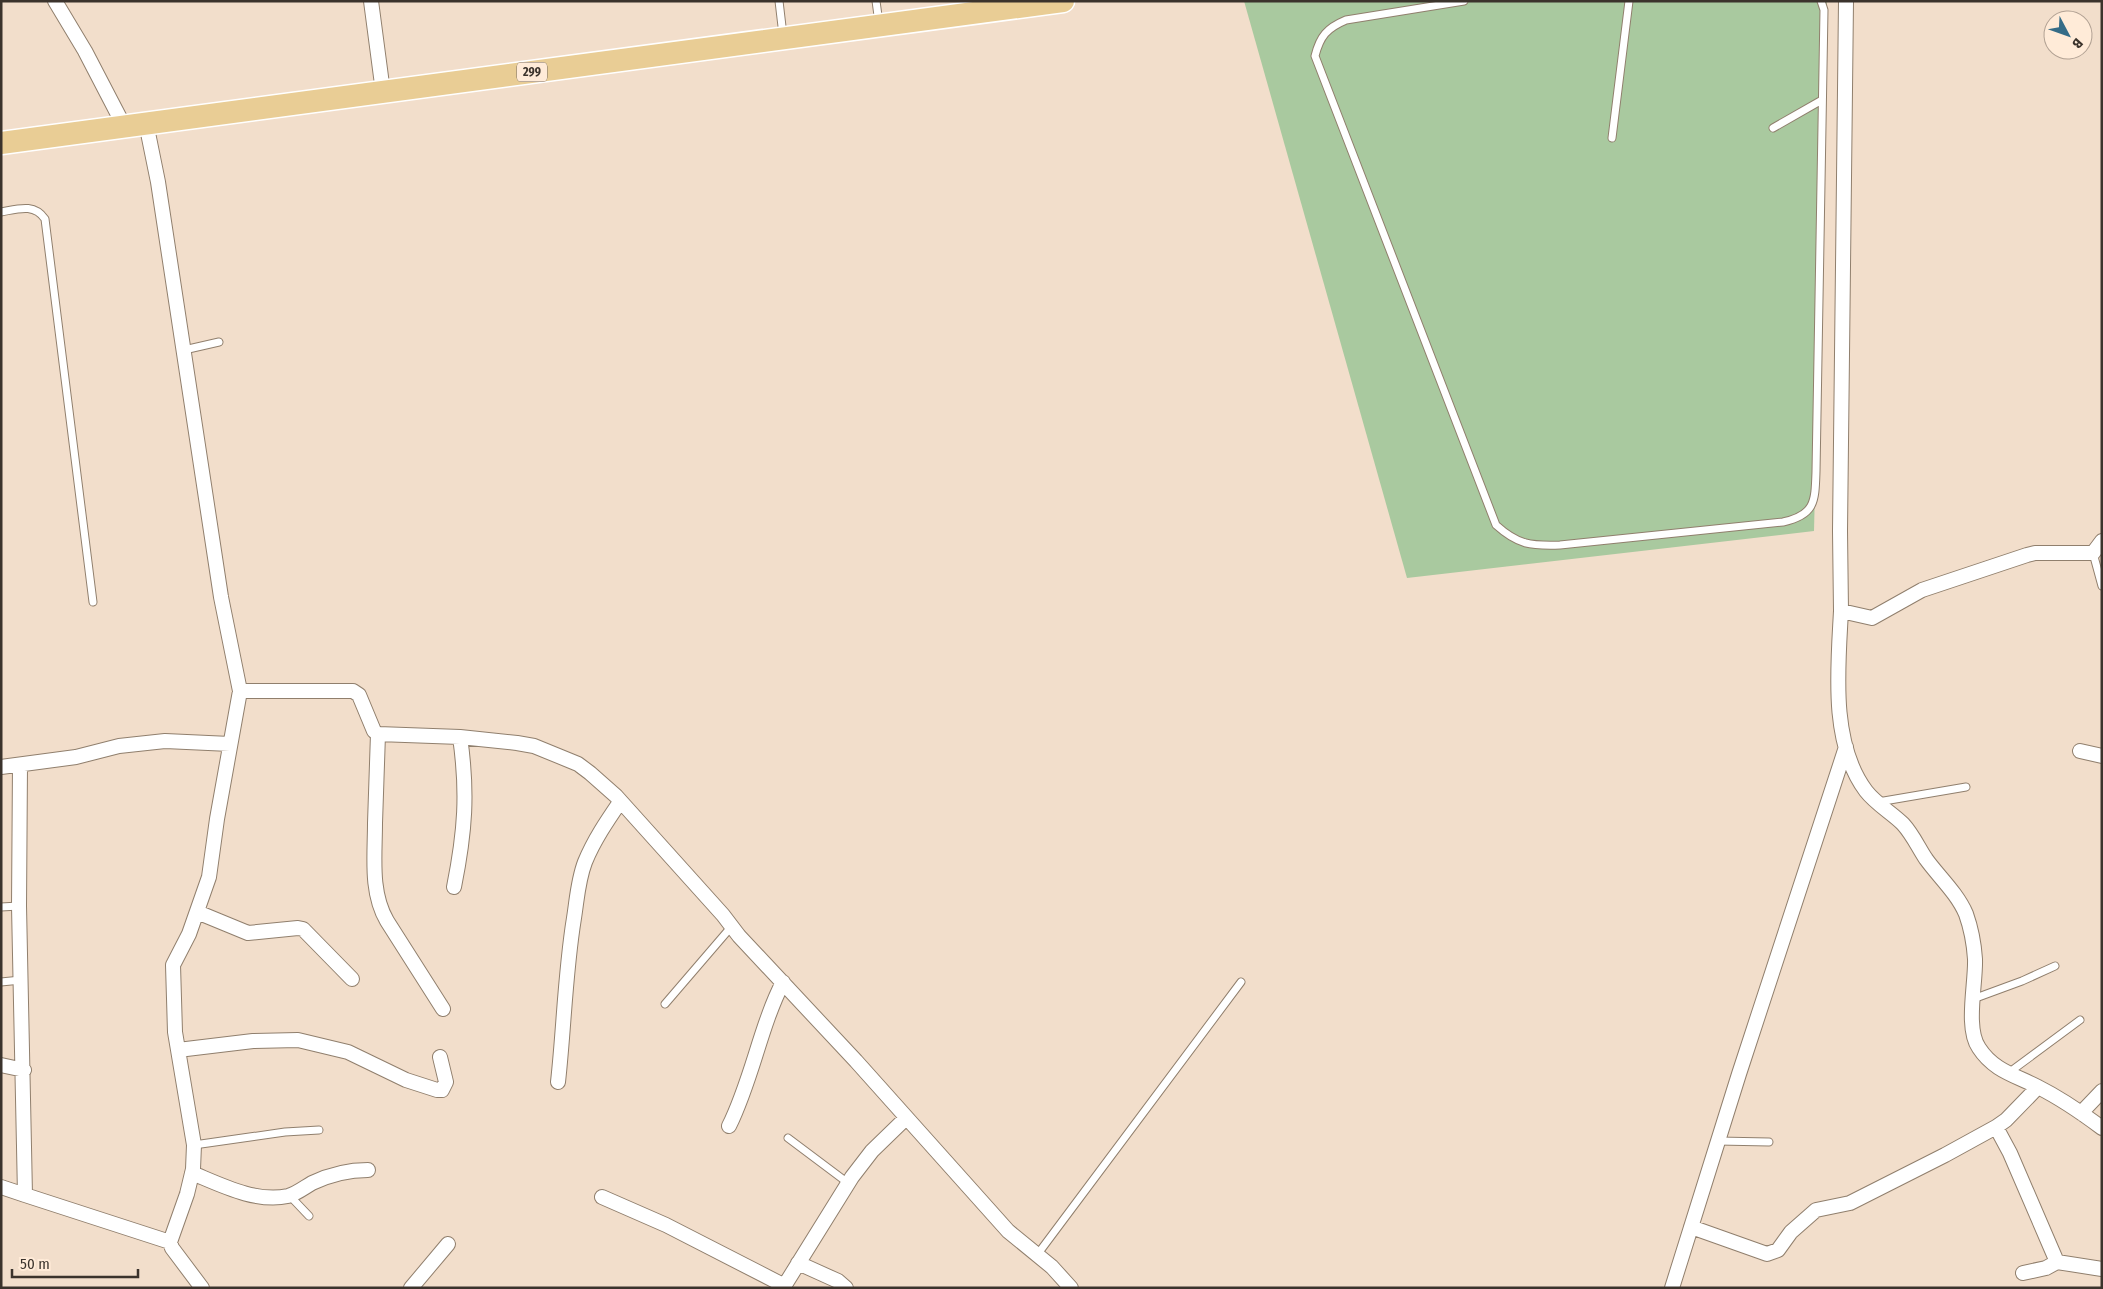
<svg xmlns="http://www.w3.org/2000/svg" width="2103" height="1289" font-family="'Fira Sans Condensed',sans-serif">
  <rect width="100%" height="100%" fill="#f2decb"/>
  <path fill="#a9c99f" d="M1244,1H1827L1814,531L1407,578Z"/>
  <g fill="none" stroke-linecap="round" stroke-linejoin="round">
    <defs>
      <path id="service" d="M779,1L783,35
        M876,1L879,23
        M1464,1L1346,20C1327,28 1320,36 1315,56L1496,525C1518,545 1531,546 1560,545L1783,522C1815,515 1815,502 1816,472L1824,10L1821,1
        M1773,128L1822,100
        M1612,138L1629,1
        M1,212C18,209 34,203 45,219L93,602
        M184,350L219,342
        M2093,553L2102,586
        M1878,802L1966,787
        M1,907L19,906
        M1,982L21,980
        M1973,999L2022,981L2055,966
        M665,1004L732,926
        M2007,1074L2080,1020
        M788,1138L848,1183
        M1718,1141L1769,1142
        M194,1145L285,1132L319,1130
        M290,1196L309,1216
        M1037,1255L1241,982"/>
      <path id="minor" d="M55,1L85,51L124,126
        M371,1L383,92
        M146,123L158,182L221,597L240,691
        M2102,541L2093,553H2035L2027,555L1922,590L1872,618L1841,611C1838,668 1830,743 1866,791C1876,804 1892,813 1903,824C1913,835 1918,847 1926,859C1939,877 1957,893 1966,914C1971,928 1974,944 1975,959C1976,983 1965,1028 1979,1048C1994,1071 2015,1075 2038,1087C2060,1098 2082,1113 2102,1128
        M1841,611L1840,531L1846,1
        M378,734C377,764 376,793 375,823C375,856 370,892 387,921L443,1009
        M2080,751L2102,756
        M1,767L76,757L119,746L165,741L230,744
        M454,887C465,832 468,793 460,737
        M197,912L248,933L298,928L303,929L352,979
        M178,1050L253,1041L298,1040L348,1052L406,1080L437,1090H442L446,1082L440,1057
        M1,1065L24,1070
        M558,1082C564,1028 565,973 574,918C577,899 578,880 585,862C594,840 607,821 620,802
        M2081,1113L2102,1091
        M729,1126C752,1080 760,1027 783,982
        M1996,1127L2010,1153L2057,1262
        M192,1173C221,1185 256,1203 288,1196C296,1194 305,1187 312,1183C331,1174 347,1170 368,1170
        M1,1187L25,1195L19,906L20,765
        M25,1195L170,1242
        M602,1197L666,1225L785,1286
        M1691,1227L1767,1254L1778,1250L1791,1232L1816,1210L1850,1203L1945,1155L1996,1127L2006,1120L2038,1087
        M798,1263L838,1281L846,1288
        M2023,1273L2046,1268L2057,1262L2102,1269
        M202,1288L172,1248L170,1242L187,1194L193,1169L194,1145L175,1032L173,965L189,934L209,877L217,819L240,691H353L359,695L374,731L378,734L460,737L517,743L534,746L578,764L590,773L616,796L723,915L739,936L856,1061L1008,1231L1052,1267L1071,1288
        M411,1288L448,1244
        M783,1288L852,1177L872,1151L906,1118
        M1672,1288L1739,1074L1846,747"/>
      <path id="primary" d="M1,143L1063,1"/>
    </defs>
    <use href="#service" stroke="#907f6d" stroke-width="9"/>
    <use href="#minor" stroke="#907f6d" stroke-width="16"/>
    <use href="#primary" stroke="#fff" stroke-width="25"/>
    <use href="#service" stroke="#fff" stroke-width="7"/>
    <use href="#minor" stroke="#fff" stroke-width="14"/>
    <use href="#primary" stroke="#e9cd95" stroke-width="22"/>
  </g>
  <g text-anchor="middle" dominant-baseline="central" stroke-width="4" stroke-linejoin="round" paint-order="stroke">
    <rect fill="#ffebd8" stroke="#766a60" stroke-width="1" x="517" y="62.5" width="30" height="19" rx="4"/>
    <g font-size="12" font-weight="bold" fill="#3b332c">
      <text x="532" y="72">299</text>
    </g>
  </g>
  <rect width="2103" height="1289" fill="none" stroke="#3b332c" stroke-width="5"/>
  <g transform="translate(2068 35) rotate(131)"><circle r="24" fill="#ffebd8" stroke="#b1a193"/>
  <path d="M0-4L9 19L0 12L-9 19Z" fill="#356c87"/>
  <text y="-8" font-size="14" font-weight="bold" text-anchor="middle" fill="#3b332c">B</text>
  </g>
  <path d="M12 1269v8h126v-8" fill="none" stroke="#3b332c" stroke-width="2.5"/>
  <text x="20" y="1269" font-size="15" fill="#3b332c" stroke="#ffebd8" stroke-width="4" paint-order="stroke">50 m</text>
</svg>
